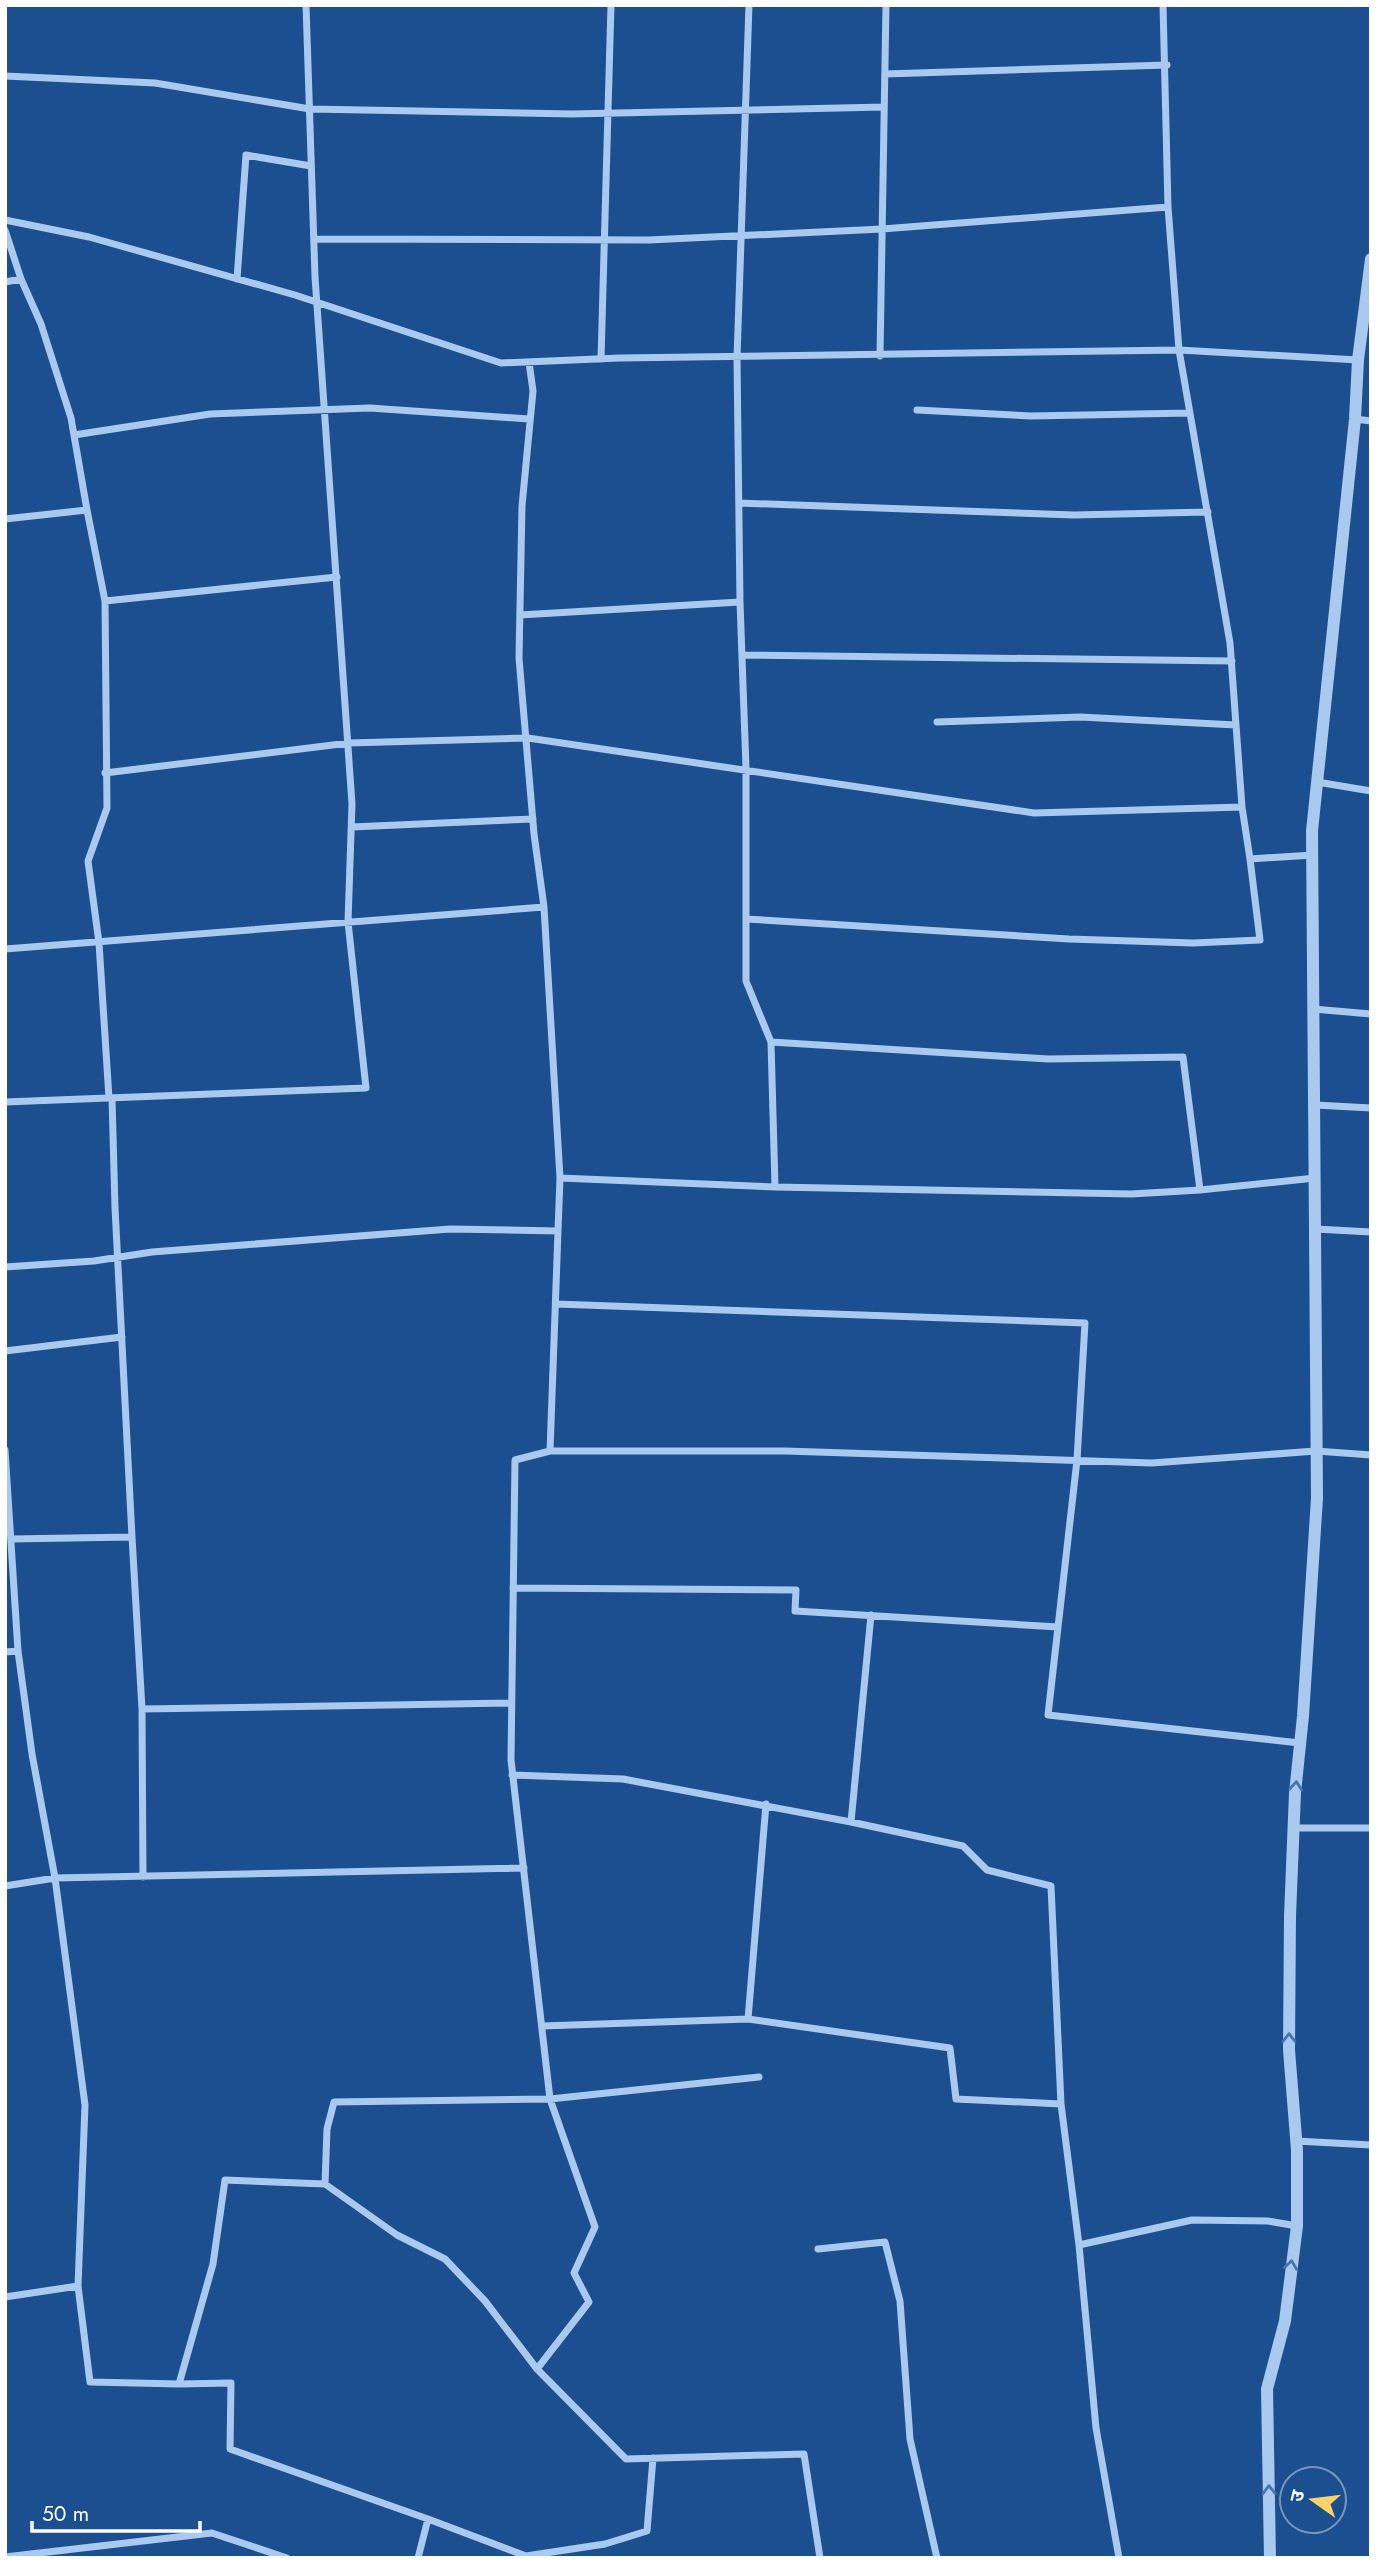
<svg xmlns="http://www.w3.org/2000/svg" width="1376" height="2563" font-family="Jost,'Noto Sans Devanagari',sans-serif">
  <rect width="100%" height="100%" fill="#1b4f8f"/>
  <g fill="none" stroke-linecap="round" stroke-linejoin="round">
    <path stroke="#a9c9ee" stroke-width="7" d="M1163,5L1168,207L1179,350L1230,643L1242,807
      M885,74L1167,65
      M5,76L155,83L310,109L572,114L884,107
      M5,220L89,237L295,295L501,363L620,358L1179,350L1358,360
      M5,230L21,279L5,282
      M314,239L649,240L882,229L1168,207
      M237,279L246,155L311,166
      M880,356L886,5
      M601,359L611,5
      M529,362L533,391L522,506L519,658L534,834L544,907L560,1178L558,1231
      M917,410L1031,416L1190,413
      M1355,419L1371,421
      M74,435L210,414L370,408L529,419
      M739,503L1074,515L1208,512
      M87,510L105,601L337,577
      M5,519L87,510L71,418L41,324L21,279
      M105,601L107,808L88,861L99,943L109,1098
      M740,602L746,768V981L771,1042
      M520,615L740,602L737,358L749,5
      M742,655L1232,661
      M937,722L1080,717L1236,725
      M105,773L349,743L528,738L1034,813L1242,807L1250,859L1313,855
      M1317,782L1371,791
      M352,827L533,819
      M746,919L1069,939L1193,943L1260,940L1250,859
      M5,949L544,907
      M1313,1009L1371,1014
      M5,1102L366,1088L348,922L352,804L315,277L306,5
      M1315,1105L1371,1108
      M560,1178L775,1187L771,1042L1048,1059L1183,1057L1200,1190L1315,1178
      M775,1187L1131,1194L1200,1190
      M1315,1229L1371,1232
      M5,1267L94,1261L152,1252L450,1229L558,1231L550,1451H785L1152,1463L1316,1451L1371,1455
      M556,1304L1085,1323L1077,1460L1048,1715L1300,1743
      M5,1351L122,1337
      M5,1450L18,1651L32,1754L55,1878L85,2105L78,2286L90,2382L179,2384L213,2264L225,2180L325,2184L327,2129L334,2102L550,2099L759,2077
      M550,1451L515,1460L511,1760L550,2099L595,2227L574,2273L589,2302L537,2369L626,2459L804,2454L820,2558
      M132,1537L142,1709L143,1877
      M11,1539L132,1537L115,1208L112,1098
      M513,1588L796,1590L795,1611L1058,1627
      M5,1652L18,1651
      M142,1709L511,1703
      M512,1775L623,1779L851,1822L963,1846L987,1870L1051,1886L1061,2104L956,2099L950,2048L748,2019L542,2026
      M851,1822L871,1615
      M1293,1828H1371
      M5,1886L55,1878L524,1868
      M748,2019L766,1804
      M1061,2104L1079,2245L1192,2220L1268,2221L1297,2226
      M1296,2141L1371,2145
      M325,2184L397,2235L445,2259L485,2301L537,2369
      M1079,2245L1096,2428L1119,2558
      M818,2249L885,2242L900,2301L910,2439L937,2558
      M5,2297L78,2286
      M179,2384L231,2383L230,2449L428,2519
      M5,2557L212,2533L287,2558
      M418,2558L428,2519L526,2556L605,2544L647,2531L653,2458"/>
    <path stroke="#a9c9ee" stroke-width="12" d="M1270,2558L1267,2389L1285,2321L1297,2226V2150L1289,2050L1290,1916L1295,1793L1303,1716L1317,1498L1312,831L1355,419L1358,360L1371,259"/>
  </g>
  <defs><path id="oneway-chevron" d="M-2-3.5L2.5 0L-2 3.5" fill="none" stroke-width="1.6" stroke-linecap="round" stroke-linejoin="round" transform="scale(1.75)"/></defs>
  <g stroke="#4674ac">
    <use href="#oneway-chevron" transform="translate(1296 1786) rotate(-85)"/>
    <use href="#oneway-chevron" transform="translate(1289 2038) rotate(-90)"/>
    <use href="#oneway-chevron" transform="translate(1291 2265) rotate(-82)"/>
    <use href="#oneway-chevron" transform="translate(1269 2490) rotate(-91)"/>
  </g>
  <rect width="1376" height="2563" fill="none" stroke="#ffffff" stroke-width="14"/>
  <g transform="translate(1313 2500) rotate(284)"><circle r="33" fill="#1b4f8f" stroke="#7695bc" stroke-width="2"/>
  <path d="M0-5L12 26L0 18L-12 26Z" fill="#ffd166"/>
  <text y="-10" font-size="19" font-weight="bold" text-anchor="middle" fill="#ffffff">उ</text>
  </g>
  <path d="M32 2521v10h168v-10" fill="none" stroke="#ffffff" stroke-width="3.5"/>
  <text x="42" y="2521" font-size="21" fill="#ffffff" stroke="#1b4f8f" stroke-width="5" paint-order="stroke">50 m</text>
</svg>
